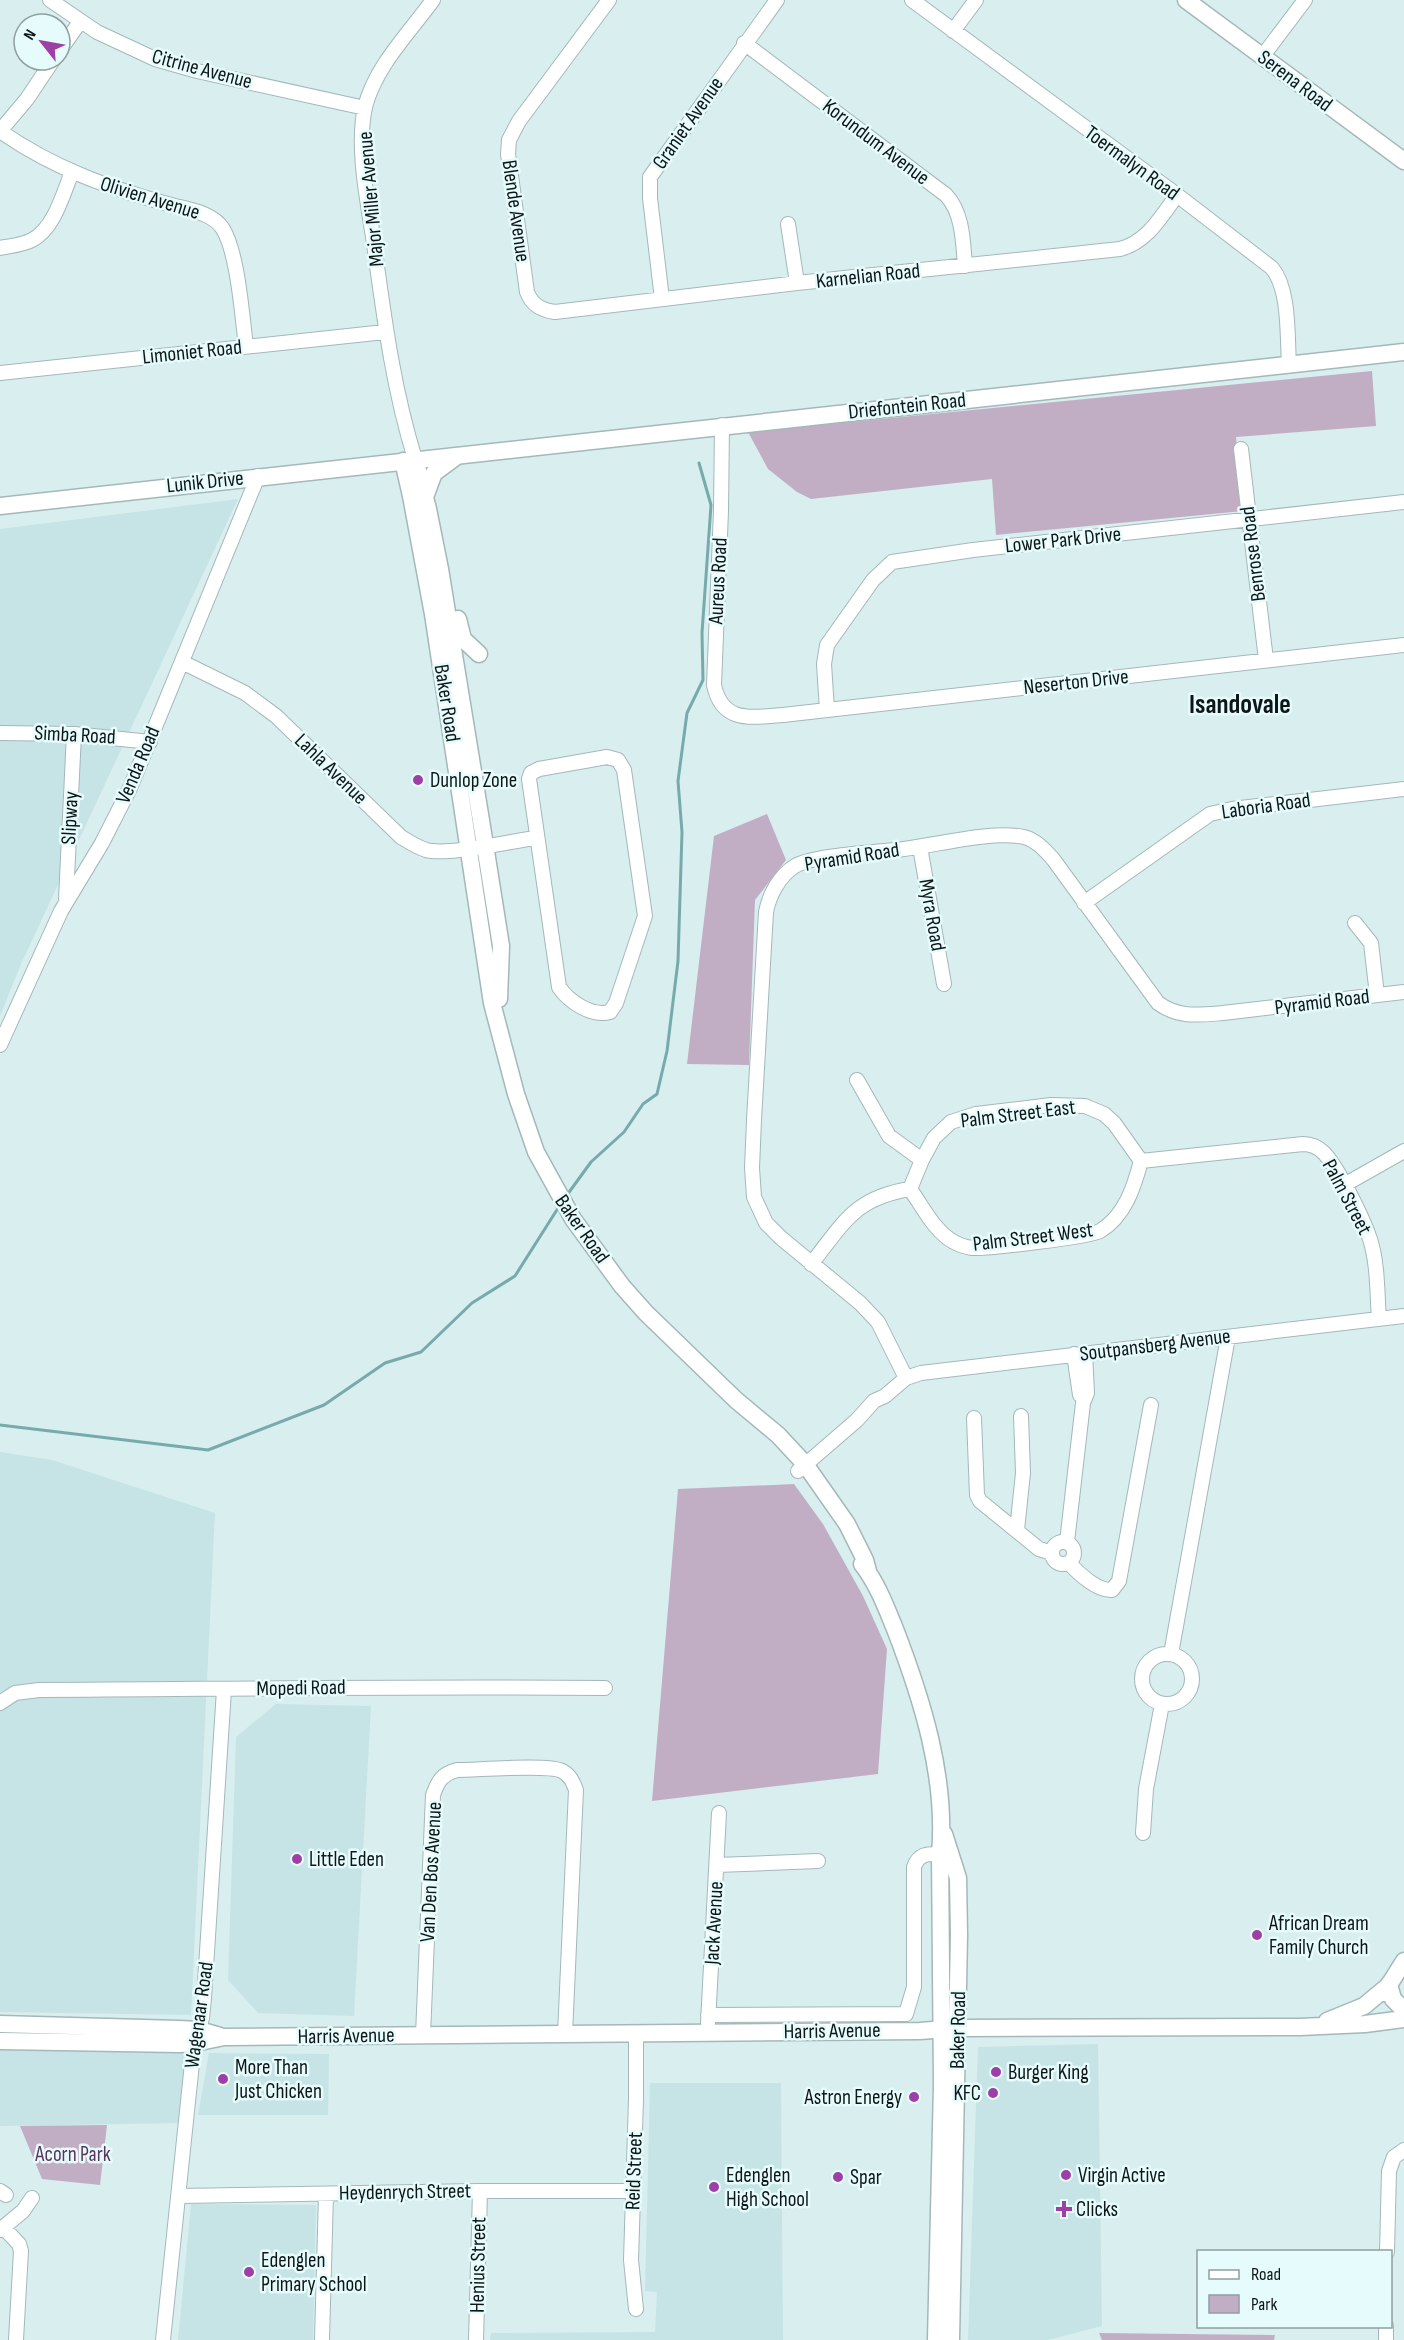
<svg xmlns="http://www.w3.org/2000/svg" width="1404" height="2340" font-family="'Sofia Sans Condensed',sans-serif">
  <rect width="100%" height="100%" fill="#d9eeee"/>
  <path fill="#c6e4e5" d="M238,499L21,964L0,1016V529Z
    M0,1452L52,1460L215,1513L191,2015L0,2012Z
    M276,1704L371,1706L354,2016L258,2013L228,1980L236,1737Z
    M1098,2044L1102,2326L1048,2340H968L978,2047Z
    M0,2049L187,2050L182,2123L0,2126Z
    M209,2053L329,2054L328,2115H198Z
    M650,2083H781L783,2340H490L491,2333L655,2332L657,2292L645,2291Z
    M191,2204L316,2205L313,2340H178Z"/>
  <path fill="#c2aec4" d="M1372,371L1376,426L1236,437L1243,511L996,535L992,479L811,499L797,492L768,469L748,432Z
    M767,814L786,860L755,900L749,1065L687,1064L714,836Z
    M794,1484L823,1524L863,1596L887,1649L878,1774L652,1801L678,1489Z
    M107,2125L100,2185L42,2179L20,2126Z
    M1099,2333L1275,2335L1274,2340H1102Z"/>
  <g fill="none" stroke-linecap="round" stroke-linejoin="round">
    <path stroke="#77aaac" stroke-width="3" d="M567,1195L591,1162L624,1132L643,1104L657,1094L667,1051L678,961L682,832L678,781L687,713L703,680L702,633L711,505L699,463
      M0,1425L208,1450L324,1405L385,1363L421,1352L472,1303L515,1276L560,1205"/>
    <defs>
      <path id="minor" d="M50,0L97,32L155,59L197,71L365,108
        M609,0L519,121L509,140L508,154L527,292C532,305 541,310 555,312L797,283L1120,249C1147,242 1161,217 1177,195
        M912,0L1177,195L1272,268C1290,290 1287,336 1289,363
        M953,31L976,0
        M744,43L946,195C963,213 963,242 965,266
        M60,50L80,22
        M1262,57L1305,0
        M0,131C54,169 112,189 175,206C192,210 214,214 223,229C238,254 242,316 246,346
        M0,131L27,99L53,60
        M788,224L797,283
        M0,248C10,246 23,245 32,240C54,229 63,194 72,172
        M662,299L650,198V177L777,0
        M0,373L385,332
        M722,425L721,511L714,685C722,724 752,717 783,715L1404,645
        M1241,449L1266,660
        M415,459C393,388 384,317 374,244C368,202 356,149 365,107C375,67 409,33 433,0
        M182,662L245,693L276,716L401,837C409,842 417,847 426,850C448,856 510,841 536,838
        M827,710L824,664L827,645L873,580L892,562L973,550L1404,502
        M0,733L74,734L150,742
        M607,757L618,760L624,770L645,916L616,1003L610,1012C592,1017 569,1002 559,987L529,779L531,773L539,769Z
        M920,847L944,984
        M66,899L74,734
        M1084,903L1210,814L1232,809L1404,789
        M1355,923L1371,943L1377,995
        M0,1045L61,911L102,843L130,788L258,476
        M857,1080L889,1136L922,1160
        M1141,1161L1303,1144C1311,1144 1318,1147 1324,1153C1339,1169 1363,1218 1370,1239C1378,1264 1377,1293 1379,1319
        M1344,1185L1404,1151
        M910,1189C923,1207 934,1231 954,1242C959,1245 966,1247 972,1248C986,1249 1089,1237 1100,1231C1125,1216 1134,1187 1141,1161
        M910,1189L922,1160L934,1138L951,1122L976,1114L1051,1105L1085,1106L1104,1114L1114,1123L1141,1161
        M811,1264C844,1223 854,1198 910,1189
        M1074,1354L1080,1395
        M906,1378L878,1322L860,1303L781,1238L766,1223L754,1197L752,1168L754,1120L766,912C769,895 780,875 795,866C814,855 880,852 904,849C937,845 993,830 1024,837C1036,840 1045,850 1053,859L1158,1003C1178,1018 1199,1015 1223,1013L1404,992
        M974,1418L977,1495L980,1501L1039,1549L1052,1553
        M798,1471L857,1420L874,1401L885,1396L906,1378L921,1373L1404,1316
        M1017,1530L1023,1473L1021,1416
        M1052 1553a11 11 0 1 1 22 0a11 11 0 1 1-22 0Z
        M1067,1542L1083,1403L1087,1393L1085,1353
        M1069,1563C1078,1573 1097,1591 1112,1590L1119,1581L1151,1405
        M1171,1654L1228,1337
        M1142 1679a25 25 0 1 1 50 0a25 25 0 1 1-50 0Z
        M0,1703L15,1693L39,1690C228,1689 416,1686 605,1688
        M1143,1833L1146,1789L1162,1704
        M717,1865L818,1861
        M708,2015L906,2014L914,1987V1867C919,1853 928,1854 940,1854
        M708,2023L719,1813
        M636,2033V2099L631,2260L636,2309
        M423,2035L433,1795C438,1781 442,1774 457,1770C477,1770 548,1764 562,1771C570,1775 573,1782 576,1790L565,2034
        M0,2191L6,2195
        M178,2196L480,2191H633
        M3,2227L19,2244L21,2251L16,2340
        M0,2230L23,2211L32,2198
        M1387,2252L1389,2171L1394,2157L1404,2150
        M163,2340L193,2054L202,2018L204,1998L224,1690
        M322,2340L326,2194
        M476,2340L480,2191
        M1386,2340V2326"/>
      <path id="major" d="M1186,0L1404,161
        M415,459L428,509L440,569L485,845L501,946L499,999
        M403,461L411,496L433,614L492,1003L516,1094L536,1152L573,1219L622,1286L646,1313L736,1400L778,1435L805,1464L847,1524L865,1560L868,1571
        M425,497L434,473L457,456
        M0,506L1404,352
        M458,619L463,639L479,654
        M862,1564C877,1583 886,1607 895,1629C922,1699 947,1778 940,1854L942,2085L936,2340
        M944,1834L958,1878L959,1935L951,2340
        M1389,1984L1393,1999L1404,2010
        M1384,1993L1404,1961
        M1327,2021L1364,2006L1388,1986
        M0,2024L179,2029L199,2030L220,2036
        M0,2041L179,2044L195,2043L224,2037L920,2031L958,2028L1300,2027L1365,2024L1404,2019"/>
    </defs>
    <use href="#minor" stroke="#a4b8b9" stroke-width="16"/>
    <use href="#major" stroke="#a4b8b9" stroke-width="19"/>
    <use href="#minor" stroke="#fff" stroke-width="14"/>
    <use href="#major" stroke="#fff" stroke-width="16"/>
  </g>
  <g fill="#9e3fa7" stroke="#e6fbfc" stroke-width="2">
    <circle cx="418" cy="780" r="6"/>
    <circle cx="297" cy="1859" r="6"/>
    <circle cx="1257" cy="1935" r="6"/>
    <circle cx="996" cy="2072" r="6"/>
    <circle cx="223" cy="2079" r="6"/>
    <circle cx="993" cy="2093" r="6"/>
    <circle cx="914" cy="2097" r="6"/>
    <circle cx="1066" cy="2175" r="6"/>
    <circle cx="838" cy="2177" r="6"/>
    <circle cx="714" cy="2187" r="6"/>
    <path d="M1061 2200h6v6h6v6h-6v6h-6v-6h-6v-6h6z"/>
    <circle cx="249" cy="2272" r="6"/>
  </g>
  <g text-anchor="middle" dominant-baseline="central" stroke-width="5" stroke-linejoin="round" paint-order="stroke">
    <g font-size="21" fill="#0f1617" stroke="#e6fbfc">
      <text transform="translate(202 69) rotate(15)">Citrine Avenue</text>
      <text transform="translate(1295 81) rotate(37)">Serena Road</text>
      <text transform="translate(688 123) rotate(-55)">Graniet Avenue</text>
      <text transform="translate(876 142) rotate(37)">Korundum Avenue</text>
      <text transform="translate(1132 163) rotate(36)">Toermalyn Road</text>
      <text transform="translate(150 198) rotate(17)">Olivien Avenue</text>
      <text transform="translate(371 199) rotate(-95)">Major Miller Avenue</text>
      <text transform="translate(516 211) rotate(82)">Blende Avenue</text>
      <text transform="translate(868 276) rotate(-6)">Karnelian Road</text>
      <text transform="translate(192 352) rotate(-6)">Limoniet Road</text>
      <text transform="translate(907 406) rotate(-6)">Driefontein Road</text>
      <text transform="translate(205 482) rotate(-6)">Lunik Drive</text>
      <text transform="translate(1063 540) rotate(-6)">Lower Park Drive</text>
      <text transform="translate(1253 554) rotate(-97)">Benrose Road</text>
      <text transform="translate(718 581) rotate(-87)">Aureus Road</text>
      <text transform="translate(1076 682) rotate(-6)">Neserton Drive</text>
      <text transform="translate(447 703) rotate(81)">Baker Road</text>
      <text transform="translate(75 735) rotate(3)">Simba Road</text>
      <text transform="translate(138 765) rotate(-67)">Venda Road</text>
      <text transform="translate(331 769) rotate(44)">Lahla Avenue</text>
      <text transform="translate(1266 806) rotate(-8)">Laboria Road</text>
      <text transform="translate(70 818) rotate(-87)">Slipway</text>
      <text transform="translate(852 857) rotate(-9)">Pyramid Road</text>
      <text transform="translate(932 915) rotate(80)">Myra Road</text>
      <text transform="translate(1322 1002) rotate(-7)">Pyramid Road</text>
      <text transform="translate(1018 1114) rotate(-7)">Palm Street East</text>
      <text transform="translate(1347 1197) rotate(62)">Palm Street</text>
      <text transform="translate(582 1229) rotate(55)">Baker Road</text>
      <text transform="translate(1033 1237) rotate(-7)">Palm Street West</text>
      <text transform="translate(1155 1345) rotate(-7)">Soutpansberg Avenue</text>
      <text transform="translate(301 1688) rotate(-1)">Mopedi Road</text>
      <text transform="translate(431 1872) rotate(-87)">Van Den Bos Avenue</text>
      <text transform="translate(714 1923) rotate(-87)">Jack Avenue</text>
      <text transform="translate(199 2015) rotate(-82)">Wagenaar Road</text>
      <text transform="translate(958 2030) rotate(-89)">Baker Road</text>
      <text transform="translate(832 2031) rotate(-1)">Harris Avenue</text>
      <text transform="translate(346 2036) rotate(-1)">Harris Avenue</text>
      <text transform="translate(634 2171) rotate(-88)">Reid Street</text>
      <text transform="translate(405 2192) rotate(-1)">Heydenrych Street</text>
      <text transform="translate(478 2265) rotate(-89)">Henius Street</text>
    </g>
    <g font-size="21" fill="#0f1617" stroke="#e6fbfc" text-anchor="start">
      <text x="430" y="780">Dunlop Zone</text>
      <text x="309" y="1859">Little Eden</text>
      <text x="1269" y="1923">African Dream<tspan x="1269" dy="24">Family Church</tspan></text>
      <text x="235" y="2067">More Than<tspan x="235" dy="24">Just Chicken</tspan></text>
      <text x="1008" y="2072">Burger King</text>
      <text x="981" y="2093" text-anchor="end">KFC</text>
      <text x="902" y="2097" text-anchor="end">Astron Energy</text>
      <text x="726" y="2175">Edenglen<tspan x="726" dy="24">High School</tspan></text>
      <text x="1078" y="2175">Virgin Active</text>
      <text x="850" y="2177">Spar</text>
      <text x="1076" y="2209">Clicks</text>
      <text x="261" y="2260">Edenglen<tspan x="261" dy="24">Primary School</tspan></text>
    </g>
    <g font-size="21" fill="#5b355f" stroke="#e6fbfc">
      <text x="73" y="2154">Acorn Park</text>
    </g>
    <g font-size="27" font-weight="bold" fill="#0f1617" stroke="#e6fbfc">
      <text x="1240" y="705">Isandovale</text>
    </g>
  </g>
  <rect x="1197" y="2250" width="195" height="78" fill="#e6fbfc" stroke="#909fa0" stroke-width="1.5"/>
  <rect x="1209" y="2270" width="30" height="9" fill="#ffffff" stroke="#909fa0" stroke-width="1.5"/>
  <text x="1251" y="2280" font-size="18" fill="#0f1617">Road</text>
  <rect x="1209" y="2295" width="30" height="18" fill="#c2aec4" stroke="#909fa0" stroke-width="1.5"/>
  <text x="1251" y="2310" font-size="18" fill="#0f1617">Park</text>
  <g transform="translate(42 42) rotate(301)"><circle r="28" fill="#e6fbfc" stroke="#909fa0" stroke-width="1.5"/>
  <path d="M0-4.5L10 22L0 15L-10 22Z" fill="#9e3fa7"/>
  <text y="-9" font-size="16" font-weight="bold" text-anchor="middle" fill="#0f1617">N</text>
  </g>
</svg>
